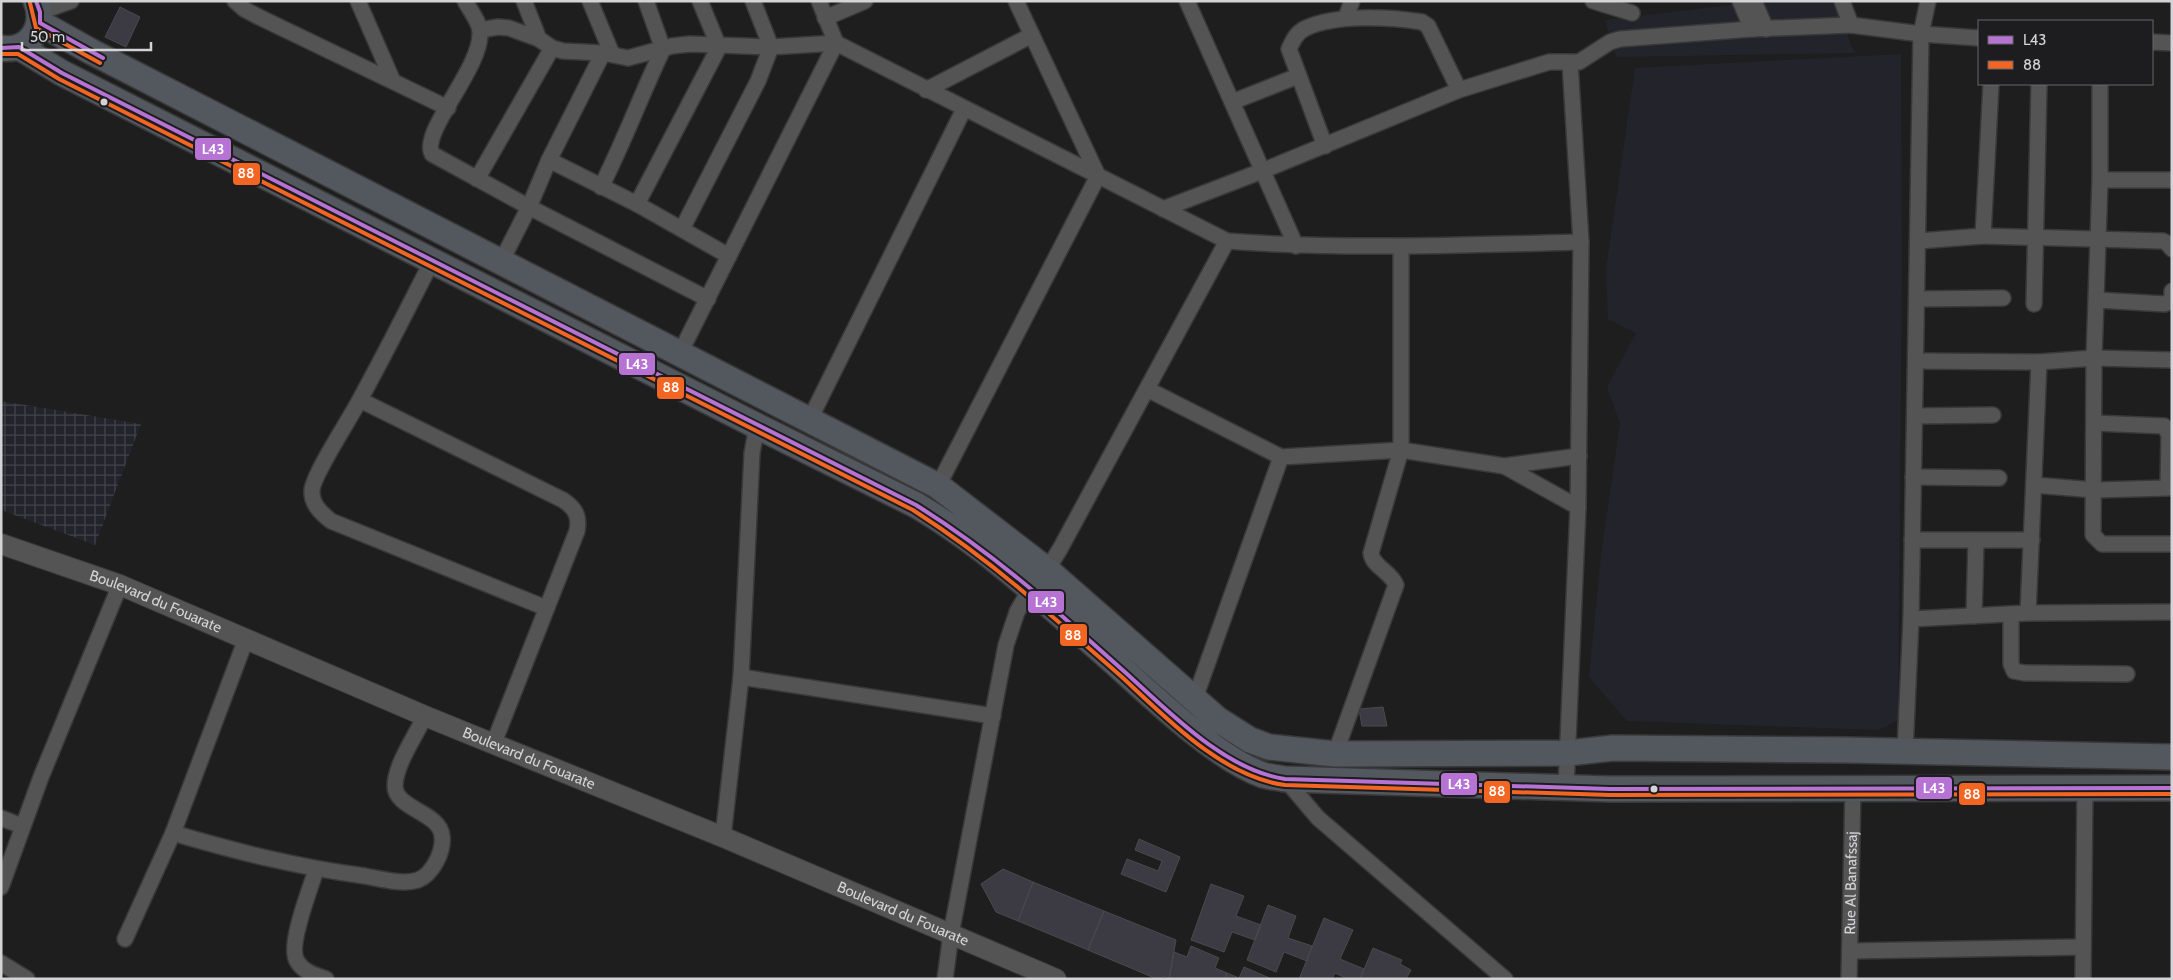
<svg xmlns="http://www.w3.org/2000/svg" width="2173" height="980" font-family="Cabin,sans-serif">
  <defs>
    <pattern id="industrial-grid" width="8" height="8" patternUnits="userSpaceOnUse" patternTransform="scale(1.25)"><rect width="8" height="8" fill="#23232b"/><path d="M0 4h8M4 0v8" fill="none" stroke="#424249"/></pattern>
  </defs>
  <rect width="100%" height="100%" fill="#1e1e1f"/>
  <path fill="#23232b" d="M1764,1H1832L1855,53L1616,57L1605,20Z
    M1901,54L1902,268L1898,720L1879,730L1627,721L1589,677L1601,555L1620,423L1607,387L1636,333L1608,319L1606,269L1635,68Z"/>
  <path fill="url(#industrial-grid)" d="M1,401L141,424L95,545L1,510Z"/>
  <path fill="#3c3b43" stroke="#4a4a4c" d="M120,7L140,17L126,47L105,37Z
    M1383,707L1387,726H1362L1359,709Z
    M1139,839L1180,857L1166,892L1121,874L1127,859L1158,871L1162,861L1135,850Z
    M1003,869L1033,882L1018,921L996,912L981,884Z
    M1033,882L1104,911L1088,950L1018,921Z
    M1211,884L1244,896L1236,916L1261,925L1255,940L1232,932L1224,952L1191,940Z
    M1268,905L1296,916L1288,938L1312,946L1307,961L1284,952L1276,972L1247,960Z
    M1104,911L1176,940L1169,979L1163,976L1162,979H1157L1088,950Z
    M1324,918L1353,930L1340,959L1364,969L1360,979H1348L1335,973L1332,979H1299Z
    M1191,946L1219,958L1215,968L1227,973L1225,979H1169L1174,952L1187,957Z
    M1373,948L1402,960L1400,964L1411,970L1406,979H1360Z
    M1244,967L1272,979H1225L1227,973L1239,978Z"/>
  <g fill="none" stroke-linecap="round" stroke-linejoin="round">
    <defs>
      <g id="minor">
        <path d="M235,1L244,9L259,17L448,108"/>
        <path d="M358,1L392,79"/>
        <path d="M465,1C470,10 480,23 480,32C482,68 420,132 432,154L529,207L708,299"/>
        <path d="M524,1L539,39"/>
        <path d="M590,1L612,54"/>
        <path d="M1187,1L1296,246"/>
        <path d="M1593,1L1632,13"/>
        <path d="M1740,1L1752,29"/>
        <path d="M1754,1L1766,29"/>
        <path d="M1842,1L1851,25"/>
        <path d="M40,12L71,1"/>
        <path d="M1346,17L1352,1"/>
        <path d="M825,18L865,1"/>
        <path d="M480,30L498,27L509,28L539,39L552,48L563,51L603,53L628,58L672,46L690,44L771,47L836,43L1227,241C1345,250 1463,245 1581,242"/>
        <path d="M2152,42L2172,43"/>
        <path d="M2100,84V180L2094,358L2093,535L2102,544H2172"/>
        <path d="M926,90L1032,35"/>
        <path d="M1232,102L1298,76"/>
        <path d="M1325,146L1289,49C1293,40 1297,32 1306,28C1336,14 1390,17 1422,22L1428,26L1459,90"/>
        <path d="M549,160L637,204L729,256"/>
        <path d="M477,179L552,48"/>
        <path d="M2100,180H2172"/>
        <path d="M601,187C624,142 641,95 663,49L646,1"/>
        <path d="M637,204L719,47L700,1"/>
        <path d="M1163,209L1262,171L1459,90L1549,62H1579L1610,42L1620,39L1752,29L1851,25L1921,34L1979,38"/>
        <path d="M682,229L758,81L771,47L753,1"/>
        <path d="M1983,236L2163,241L2167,243L2172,249"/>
        <path d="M1918,241L1983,236L1991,84"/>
        <path d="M432,261C408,308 384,356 358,403C349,420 313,475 312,490C311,504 321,513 331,521L546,608"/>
        <path d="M501,262L529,207L549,160L603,53"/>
        <path d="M1917,299L2003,298"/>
        <path d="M2097,300L2165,304L2172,299V291"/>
        <path d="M2034,304L2039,84"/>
        <path d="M680,353L836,43L819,1"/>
        <path d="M1916,361L2039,362L2094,358L2172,360"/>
        <path d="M1147,389L1281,457L1401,450L1504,466L1579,456"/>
        <path d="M360,400L563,500C575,508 580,516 577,531L493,745"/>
        <path d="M1915,416L1993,415"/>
        <path d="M810,419L964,109"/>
        <path d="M1504,466L1578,507"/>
        <path d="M1913,477L1999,478"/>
        <path d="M2034,485L2095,490L2168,488L2169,435L2164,426L2094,423"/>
        <path d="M938,486L1098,176L1016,1"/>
        <path d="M1912,540H2032"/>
        <path d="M2028,613L2039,362"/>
        <path d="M2011,614V664L2014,671L2025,673L2127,674"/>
        <path d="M1974,616L1976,540"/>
        <path d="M1911,619L2028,613L2172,612"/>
        <path d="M741,677L993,716"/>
        <path d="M1194,701L1281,457"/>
        <path d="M1905,751L1911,619L1921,34L1928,1"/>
        <path d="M1335,754L1396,585C1391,572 1372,566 1371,553L1401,450V247"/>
        <path d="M1285,779L1318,818L1505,979"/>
        <path d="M1566,787L1578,507L1581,242L1570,63"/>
        <path d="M1,818L22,826"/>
        <path d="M173,833C238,852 297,867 365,876C381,879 402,885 418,880C433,874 444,851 442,836C440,812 395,809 395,786C395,765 416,735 425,716"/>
        <path d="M723,837L741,677L752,453L757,426"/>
        <path d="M316,870C311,887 287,946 297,961C303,972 315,975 326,979"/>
        <path d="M1,887L41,777L120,585"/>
        <path d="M125,939L173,833L246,639"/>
        <path d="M1850,951L2083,947"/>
        <path d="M1,963L27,979"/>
        <path d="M945,979L951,934L1006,645L1017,612L1030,589L1047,570L1060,549L1227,241"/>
        <path id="s1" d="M1849,979L1853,787"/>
        <path d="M2083,979L2085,787"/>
      </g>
      <g id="tertiary">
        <path id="s2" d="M1,544L120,585L425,716L723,837L1056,979"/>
      </g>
      <path id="primary" d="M40,23L92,52L938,486L1047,570L1217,719L1250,740L1269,747L1335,754L1568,753L1613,748L1846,750L2172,757
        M19,47L62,73L757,426L916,505C989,548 1051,607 1115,663C1153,697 1216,758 1263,775C1270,777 1278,778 1285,779L1610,789L2172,788
        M1,48C30,53 46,26 36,1"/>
    </defs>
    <use href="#minor" stroke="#39393a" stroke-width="18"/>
    <use href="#tertiary" stroke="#39393a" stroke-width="22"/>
    <use href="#primary" stroke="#39393a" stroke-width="28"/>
    <use href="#minor" stroke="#545455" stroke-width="15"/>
    <use href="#tertiary" stroke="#545455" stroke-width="20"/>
    <use href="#primary" stroke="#53575e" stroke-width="25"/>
    <defs>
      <path id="bus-1" d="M36,1L40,12V23L103,58
        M1,48L19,47L62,73L916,505C961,533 1003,565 1044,600C1071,624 1099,649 1126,673C1170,713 1225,770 1285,779L1610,789L2172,788"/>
      <path id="bus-2" d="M30,3L36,28L100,63
        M1,54H18L59,79L913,510C958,539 1000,571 1040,606C1068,630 1096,654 1123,678C1167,719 1223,777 1285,785L1610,795L2172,794"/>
    </defs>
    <use href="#bus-1" stroke="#1d1d20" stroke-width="8"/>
    <use href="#bus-2" stroke="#1d1d20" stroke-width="8"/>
    <use href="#bus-1" stroke="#b673d3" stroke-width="4"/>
    <use href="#bus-2" stroke="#f26522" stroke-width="4"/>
  </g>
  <g fill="#d4d4d6" stroke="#1d1d20" stroke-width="2">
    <circle cx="104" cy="102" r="4.5"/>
    <circle cx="1654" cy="789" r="4.5"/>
  </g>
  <g text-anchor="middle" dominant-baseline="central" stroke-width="4" stroke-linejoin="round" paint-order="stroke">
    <g font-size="15" fill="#d4d4d6" stroke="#1d1d20">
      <text stroke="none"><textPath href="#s2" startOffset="165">Boulevard du Fouarate</textPath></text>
      <text stroke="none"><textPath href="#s2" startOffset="570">Boulevard du Fouarate</textPath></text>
      <text stroke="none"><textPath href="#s1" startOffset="96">Rue Al Banafssaj</textPath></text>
      <text stroke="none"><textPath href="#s2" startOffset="975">Boulevard du Fouarate</textPath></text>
    </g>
  </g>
  <g stroke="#1d1d20" stroke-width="2">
    <rect x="194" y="137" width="38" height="24" rx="5" fill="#b673d3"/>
    <rect x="232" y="162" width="29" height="24" rx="5" fill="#f26522"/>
    <rect x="618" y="352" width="38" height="24" rx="5" fill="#b673d3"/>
    <rect x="656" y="376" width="29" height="24" rx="5" fill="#f26522"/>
    <rect x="1027" y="590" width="38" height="24" rx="5" fill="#b673d3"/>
    <rect x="1059" y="623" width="29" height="24" rx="5" fill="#f26522"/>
    <rect x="1440" y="772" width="38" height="24" rx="5" fill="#b673d3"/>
    <rect x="1915" y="776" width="38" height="24" rx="5" fill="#b673d3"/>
    <rect x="1483" y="780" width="28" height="24" rx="5" fill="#f26522"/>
    <rect x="1958" y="782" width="28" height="24" rx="5" fill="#f26522"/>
  </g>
  <g font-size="14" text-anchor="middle" font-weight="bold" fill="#fff">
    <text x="213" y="154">L43</text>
    <text x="246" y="178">88</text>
    <text x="637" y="369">L43</text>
    <text x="671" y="392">88</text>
    <text x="1046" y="607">L43</text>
    <text x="1073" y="640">88</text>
    <text x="1459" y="789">L43</text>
    <text x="1934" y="793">L43</text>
    <text x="1497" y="796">88</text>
    <text x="1972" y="799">88</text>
  </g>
  <rect width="2173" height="980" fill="none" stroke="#d4d4d6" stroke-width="5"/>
  <rect x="1978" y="20" width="175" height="65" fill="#1d1d20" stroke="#666669"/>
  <rect x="1988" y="36" width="25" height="8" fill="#b673d3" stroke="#666669"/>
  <text x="2023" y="45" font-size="15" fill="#d4d4d6">L43</text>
  <rect x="1988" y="61" width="25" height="8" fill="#f26522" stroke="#666669"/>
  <text x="2023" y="70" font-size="15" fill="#d4d4d6">88</text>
  <path d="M22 42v8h129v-8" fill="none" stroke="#d4d4d6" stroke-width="2.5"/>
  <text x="30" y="42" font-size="15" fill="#d4d4d6" stroke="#1d1d20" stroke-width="4" paint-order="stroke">50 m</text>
</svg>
